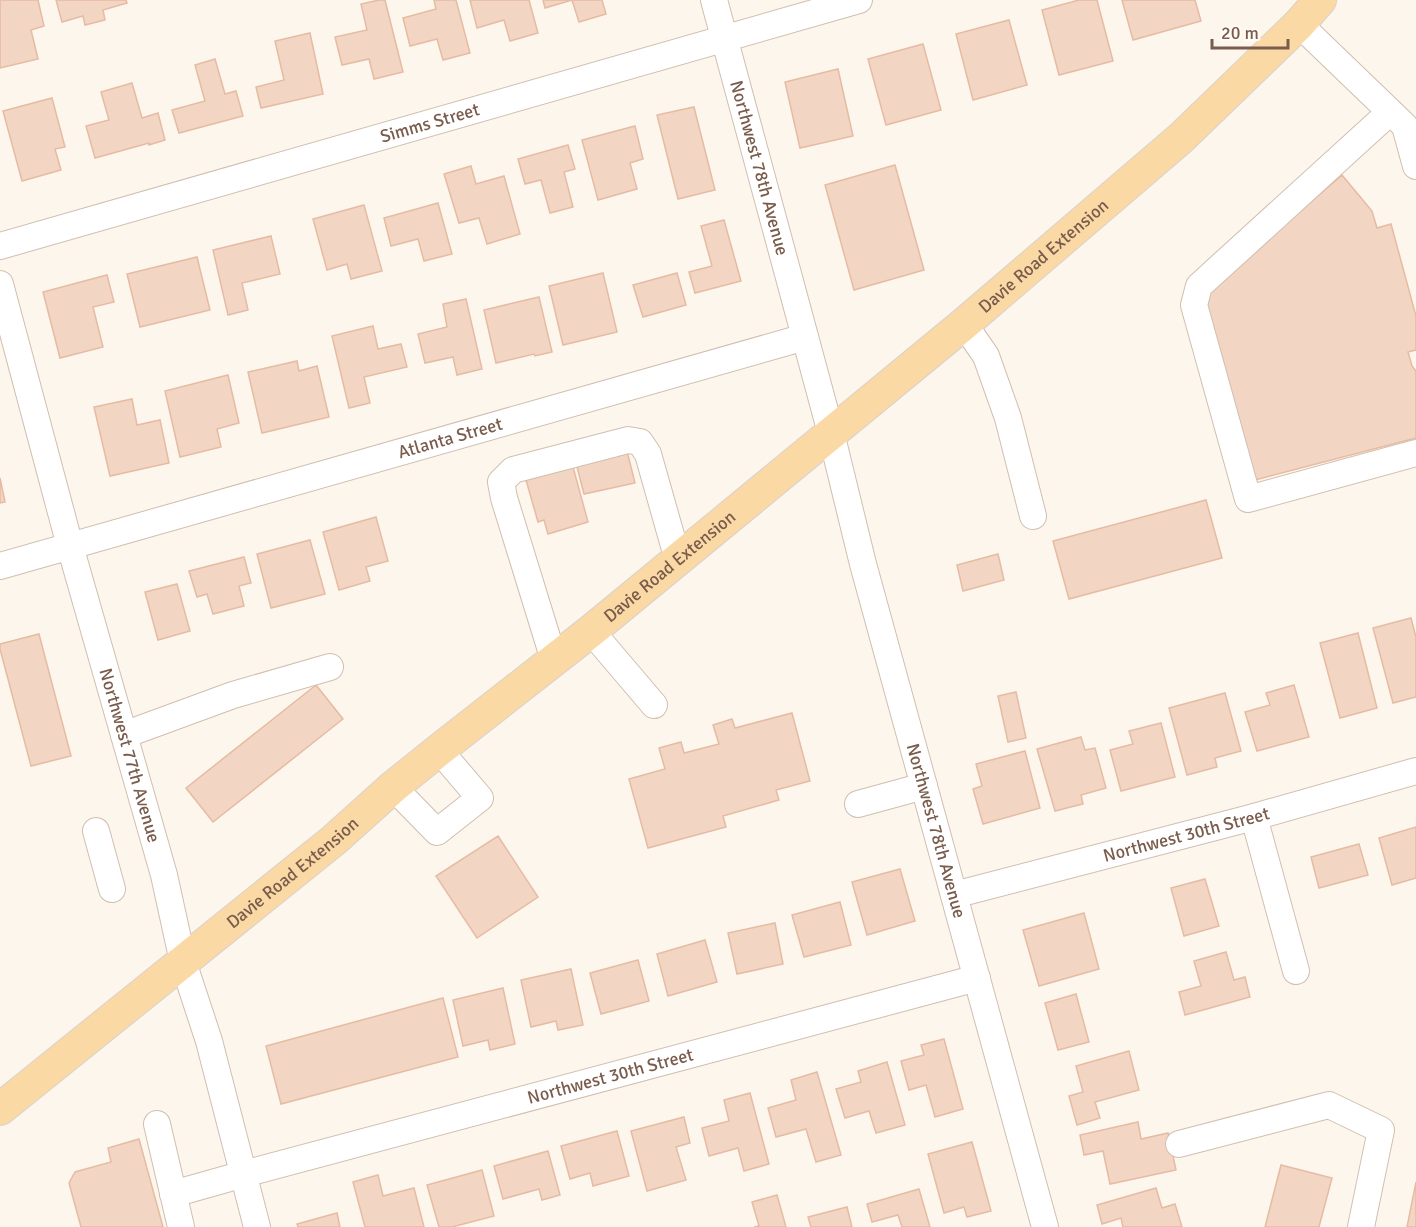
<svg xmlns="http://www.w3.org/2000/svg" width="1416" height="1227" font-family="Signika,sans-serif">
  <rect width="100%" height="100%" fill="#fdf6ec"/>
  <path fill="#f3d5c3" stroke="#e6bba3" stroke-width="1.5" d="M0,0H38L44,26L31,30L38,59L0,68Z
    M56,0H126L127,3L103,10L105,20L85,25L83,16L62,22Z
    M379,0H385L403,72L374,79L369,59L342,65L335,37L367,30L361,4Z
    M434,0H456L470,53L443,60L437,39L410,46L403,18L436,9Z
    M470,0H529L538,33L510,41L504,20L477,28Z
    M543,0H602L606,14L579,22L572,0L545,8Z
    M1079,0H1097L1113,61L1059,75L1042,10Z
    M1122,0H1195L1201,21L1133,40Z
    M1009,20L1027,85L973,100L956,34Z
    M310,33L323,94L261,108L256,87L284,80L275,41Z
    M923,44L941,110L886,125L868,59Z
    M215,59L225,94L236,91L243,116L179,133L172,110L205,101L195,65Z
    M838,69L853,136L800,148L785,82Z
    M132,83L142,118L158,113L165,140L149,145V143L95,158L86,126L109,120L101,92Z
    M52,98L65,147L55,149L61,170L22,181L3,111Z
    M694,107L715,190L678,199L657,115Z
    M635,126L643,159L630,163L637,189L598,200L582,140Z
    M568,145L575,169L564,172L573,207L550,213L541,180L525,184L518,159Z
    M895,165L924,270L854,290L825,185Z
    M471,166L476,184L504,176L520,234L487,244L479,218L459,223L444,174Z
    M1342,175L1372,211L1377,228L1391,224L1416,316V350L1408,352L1412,366L1416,371V438L1251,481L1201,297Z
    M438,203L452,254L424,261L418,239L391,246L384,218Z
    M364,205L382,271L351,279L347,264L327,270L313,219Z
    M724,220L741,281L695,293L689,272L712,266L701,226Z
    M271,236L280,274L242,283L248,310L228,315L213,250Z
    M197,257L210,310L140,327L127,274Z
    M603,273L617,332L563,345L549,286Z
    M677,273L686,305L643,317L633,285Z
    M107,275L114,302L93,307L103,347L60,358L43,292Z
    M539,297L552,352L535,356L534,354L496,363L484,310Z
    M466,299L482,369L457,375L453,357L425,363L418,334L447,327L443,304Z
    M373,326L378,349L401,344L407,367L364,377L370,403L349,408L332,336Z
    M297,361L299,371L317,366L329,417L262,433L248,372Z
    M228,375L239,423L217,429L221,447L180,457L165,391Z
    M132,399L137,425L160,420L169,463L110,476L94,407Z
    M627,451L635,483L584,494L576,463Z
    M573,467L588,522L548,534L544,520L538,522L526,480Z
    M0,478L5,502L0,503Z
    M1206,500L1222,558L1069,599L1053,541Z
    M376,517L388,561L366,567L370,581L339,590L323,532Z
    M310,540L325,594L271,608L257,554Z
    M998,554L1004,580L963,591L957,565Z
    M244,557L251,583L239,586L244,606L213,614L207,594L197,597L189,571Z
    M177,584L190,631L158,640L145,592Z
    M1411,618L1416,637V697L1393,703L1373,628Z
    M1358,633L1377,708L1340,718L1320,643Z
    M39,634L71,756L31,766L0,649V644Z
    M316,685L343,719L213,822L186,788Z
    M1294,685L1309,737L1257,751L1245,712L1270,705L1266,693Z
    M1016,692L1026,738L1008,742L998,696Z
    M1225,693L1241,751L1215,758L1217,767L1187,775L1169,708Z
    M792,713L810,781L776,790L779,800L723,816L726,827L648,848L629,779L665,769L659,748L681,742L684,753L719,744L713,725L732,719L735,728Z
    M1161,723L1175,777L1121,791L1110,750L1133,744L1129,731Z
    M1081,737L1085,750L1095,748L1106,788L1081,795L1083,804L1055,811L1037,749Z
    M1025,751L1040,808L983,824L973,789L982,786L976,764Z
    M1416,827V878L1392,885L1379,838Z
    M498,836L538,897L477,938L436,876Z
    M1359,844L1368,875L1319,888L1311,857Z
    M900,869L915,921L867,935L852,882Z
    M1205,879L1219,926L1184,936L1171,888Z
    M840,902L851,945L804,957L792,915Z
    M1084,913L1099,969L1039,986L1023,930Z
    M775,923L783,964L737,974L728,933Z
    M705,940L717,982L668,996L657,954Z
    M1226,952L1234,980L1245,977L1250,997L1185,1015L1179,992L1201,986L1194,961Z
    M638,960L649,1001L601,1014L590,973Z
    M571,969L583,1025L558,1030L556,1021L531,1027L521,980Z
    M503,988L515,1044L490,1050L488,1040L463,1046L453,1000Z
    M1076,994L1089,1042L1058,1050L1045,1003Z
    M443,998L458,1057L281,1104L266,1046Z
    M944,1039L963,1109L935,1117L926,1085L909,1090L901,1061L924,1055L921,1045Z
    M1129,1051L1139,1090L1095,1102L1100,1118L1077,1125L1069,1096L1083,1092L1076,1066Z
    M887,1062L905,1125L876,1133L869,1111L845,1118L836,1089L861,1082L858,1071Z
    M817,1072L841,1155L816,1162L806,1129L776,1137L768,1108L796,1100L791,1080Z
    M750,1093L769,1164L744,1171L738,1148L709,1156L702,1128L729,1121L724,1100Z
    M684,1117L690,1143L676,1147L686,1180L647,1191L631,1131Z
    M1138,1122L1141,1139L1168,1133L1176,1170L1110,1184L1103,1151L1084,1155L1080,1135Z
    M617,1131L629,1176L593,1186L590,1173L570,1179L561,1146Z
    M139,1139L163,1227H81L69,1183L75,1172L111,1162L108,1148Z
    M972,1142L991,1211L967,1217L964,1207L944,1213L928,1154Z
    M548,1151L560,1195L542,1200L539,1189L503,1199L494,1166Z
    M1281,1165L1332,1178L1319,1227H1265Z
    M482,1170L494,1216L452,1227H439L427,1185Z
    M378,1175L383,1196L414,1188L424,1227H365L353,1182Z
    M1416,1182V1227H1407Z
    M1156,1188L1162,1208L1175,1204L1182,1227H1123L1121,1218L1102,1224L1097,1205Z
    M919,1189L930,1227H902L898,1215L872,1222L867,1204Z
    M777,1195L786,1227H754L759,1226L752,1202Z
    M847,1207L852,1227H811L808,1217Z
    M337,1213L340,1227H298L297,1224Z"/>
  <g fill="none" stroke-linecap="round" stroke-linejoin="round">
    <defs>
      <g id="minor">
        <path id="s1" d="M714,0L831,433L863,564L1045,1227"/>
        <path d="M1299,24L1405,126L1416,166"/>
        <path d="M1390,112L1199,286L1194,305L1248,499L1416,453"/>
        <path id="s2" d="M0,246L859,0"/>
        <path id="s3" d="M0,284L70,546L164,875L183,962L209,1041L257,1227"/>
        <path d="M964,324L986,356L1008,418L1033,516"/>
        <path id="s4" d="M0,566L805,337"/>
        <path d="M591,631L654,705"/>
        <path d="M554,660L504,498L501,482L513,470L628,440L640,442L648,454L678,560"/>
        <path d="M124,735L233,695L330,667"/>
        <path d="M393,787L437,832L480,798L439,750"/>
        <path d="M858,804L924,786"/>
        <path d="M1254,817L1296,971"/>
        <path d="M96,831L112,889"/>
        <path id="s5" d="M954,895L1254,817L1416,771"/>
        <path d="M157,1124L181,1227"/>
        <path d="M1179,1144L1329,1105L1381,1130L1361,1227"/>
        <path id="s6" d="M173,1194L244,1174L977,978"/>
      </g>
      <g id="major">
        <path id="s7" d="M0,1109L334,840L393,787L439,750L591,631L964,324L1181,138L1299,24L1320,0"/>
      </g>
    </defs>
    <use href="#minor" stroke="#d1beb0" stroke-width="28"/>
    <use href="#major" stroke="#dad1cd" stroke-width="34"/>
    <use href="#minor" stroke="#fff" stroke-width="26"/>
    <use href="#major" stroke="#fbd9a5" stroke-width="32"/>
  </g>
  <g text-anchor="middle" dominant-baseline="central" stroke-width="5" stroke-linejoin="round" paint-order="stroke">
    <g font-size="18" fill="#7a5c4d" stroke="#fffaf3">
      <text stroke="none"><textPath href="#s2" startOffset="447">Simms Street</textPath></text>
      <text stroke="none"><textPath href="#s1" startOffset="174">Northwest 78th Avenue</textPath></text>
      <text stroke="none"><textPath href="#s7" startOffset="1348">Davie Road Extension</textPath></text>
      <text stroke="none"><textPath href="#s4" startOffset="468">Atlanta Street</textPath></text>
      <text stroke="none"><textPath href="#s7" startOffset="862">Davie Road Extension</textPath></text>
      <text stroke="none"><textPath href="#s3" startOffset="489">Northwest 77th Avenue</textPath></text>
      <text stroke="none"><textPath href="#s1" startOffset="860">Northwest 78th Avenue</textPath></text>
      <text stroke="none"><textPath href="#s5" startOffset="240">Northwest 30th Street</textPath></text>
      <text stroke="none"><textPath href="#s7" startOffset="376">Davie Road Extension</textPath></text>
      <text stroke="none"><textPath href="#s6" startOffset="453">Northwest 30th Street</textPath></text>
    </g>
  </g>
  <path d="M1212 39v9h76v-9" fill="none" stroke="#7a5c4d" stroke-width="3"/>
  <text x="1221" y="39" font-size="18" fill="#7a5c4d" stroke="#fffaf3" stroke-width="4.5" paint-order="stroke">20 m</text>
</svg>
